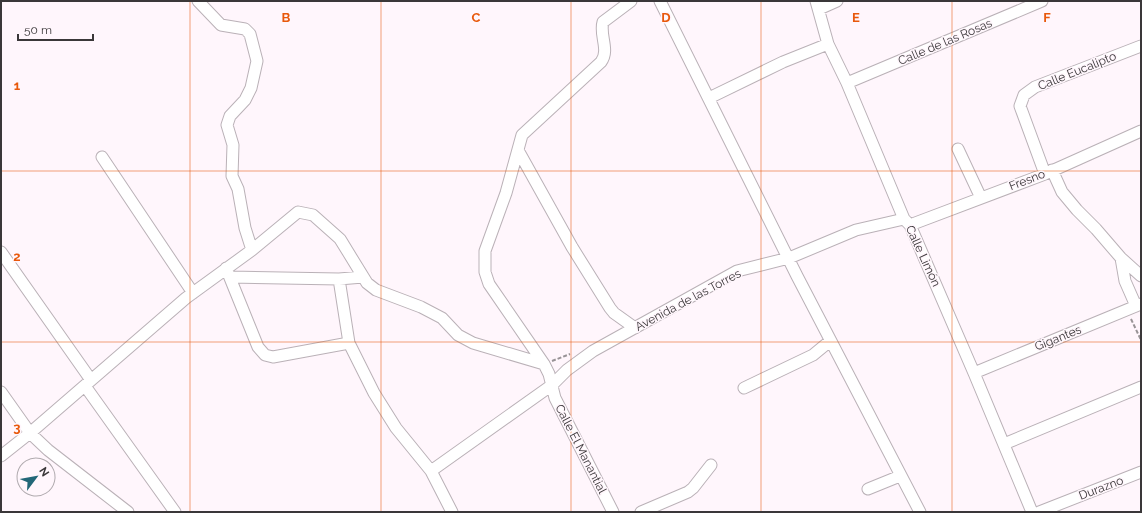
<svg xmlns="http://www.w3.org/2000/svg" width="1142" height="513" font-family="Raleway,sans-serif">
  <rect width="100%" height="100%" fill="#fff6fc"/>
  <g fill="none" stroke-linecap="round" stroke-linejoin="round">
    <defs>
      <path id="minor" d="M198,1L221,25L245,29L250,34L257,61L251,88L245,100L230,116L227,125L233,145L232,176L238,189L245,228L252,250
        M660,1L797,276L920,512
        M816,1L828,44L847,83L904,219L910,225L974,373L1032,512
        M819,9L837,1
        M847,83L1042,1
        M709,98L783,62L828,44
        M958,149L981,198
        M519,152L572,247L610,308L614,313L635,328
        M102,157L193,293
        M1052,170L1062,192L1077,210L1096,229L1121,258L1141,276
        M1045,174L1020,106L1024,95L1035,87L1141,46
        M910,225L1045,174L1141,131
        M1,252L91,380
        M1121,258L1125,281L1136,306
        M226,268L258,347L265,355L273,357L349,343
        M230,277L339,279L363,277
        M339,279L349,343L374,393L396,428L431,471L452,512
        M974,373L1141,304
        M85,386L175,512
        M744,388L813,355L830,341
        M1,392L30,433L48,450L128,512
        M1004,444L1141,387
        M1,456L30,433L186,298L252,250L298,212L313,215L340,239L367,283L376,290L421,307L442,318L458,335L473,343L544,364
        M431,471L552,385L567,370L593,351L737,271L789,258L856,230L904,219
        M868,489L900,476
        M613,512L555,398L549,374L544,364L489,284L485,272V251L506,193L522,135L601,62C610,50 599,35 603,22L631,1
        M641,512L688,492L693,488L711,465
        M1039,512L1141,472"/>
    </defs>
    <use href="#minor" stroke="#bab1b7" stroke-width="13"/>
    <path stroke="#989396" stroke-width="2" stroke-dasharray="4 2" stroke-linecap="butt" d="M1131,319L1141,340
      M552,361L570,354"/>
    <use href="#minor" stroke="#fff" stroke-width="11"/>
  </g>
  <path fill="none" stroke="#e8590c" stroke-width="1" stroke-opacity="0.55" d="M190,1V512M381,1V512M571,1V512M761,1V512M952,1V512M1,171H1141M1,342H1141"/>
  <g text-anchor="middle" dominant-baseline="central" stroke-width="3" stroke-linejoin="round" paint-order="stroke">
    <g font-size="12" fill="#3a3739" stroke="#fff6fc">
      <text transform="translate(945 42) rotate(-23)">Calle de las Rosas</text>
      <text transform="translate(1077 71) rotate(-22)">Calle Eucalipto</text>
      <text transform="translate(1027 180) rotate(-21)">Fresno</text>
      <text transform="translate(923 256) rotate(65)">Calle Limón</text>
      <text transform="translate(688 300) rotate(-28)">Avenida de las Torres</text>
      <text transform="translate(1058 338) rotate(-22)">Gigantes</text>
      <text transform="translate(581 449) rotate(63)">Calle El Manantial</text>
      <text transform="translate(1101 488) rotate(-21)">Durazno</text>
    </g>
  </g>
  <g font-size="13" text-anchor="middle" font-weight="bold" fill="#e8590c" stroke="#fff6fc" stroke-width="3" stroke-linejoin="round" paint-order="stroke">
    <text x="286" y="22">B</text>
    <text x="476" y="22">C</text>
    <text x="666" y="22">D</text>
    <text x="856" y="22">E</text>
    <text x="1047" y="22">F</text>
    <text x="17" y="90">1</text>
    <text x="17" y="261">2</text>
    <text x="17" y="432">3</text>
  </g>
  <rect width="1142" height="513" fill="none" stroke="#3a3739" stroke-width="4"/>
  <g transform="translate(36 477) rotate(58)"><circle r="19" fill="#fff6fc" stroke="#b0aaae"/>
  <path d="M0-3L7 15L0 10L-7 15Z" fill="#226778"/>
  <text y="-6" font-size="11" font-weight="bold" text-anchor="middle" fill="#3a3739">N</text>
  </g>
  <path d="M18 34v6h75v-6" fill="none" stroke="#3a3739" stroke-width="2"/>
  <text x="24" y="34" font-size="12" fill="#3a3739" stroke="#fff6fc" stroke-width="3" paint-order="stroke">50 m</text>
</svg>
